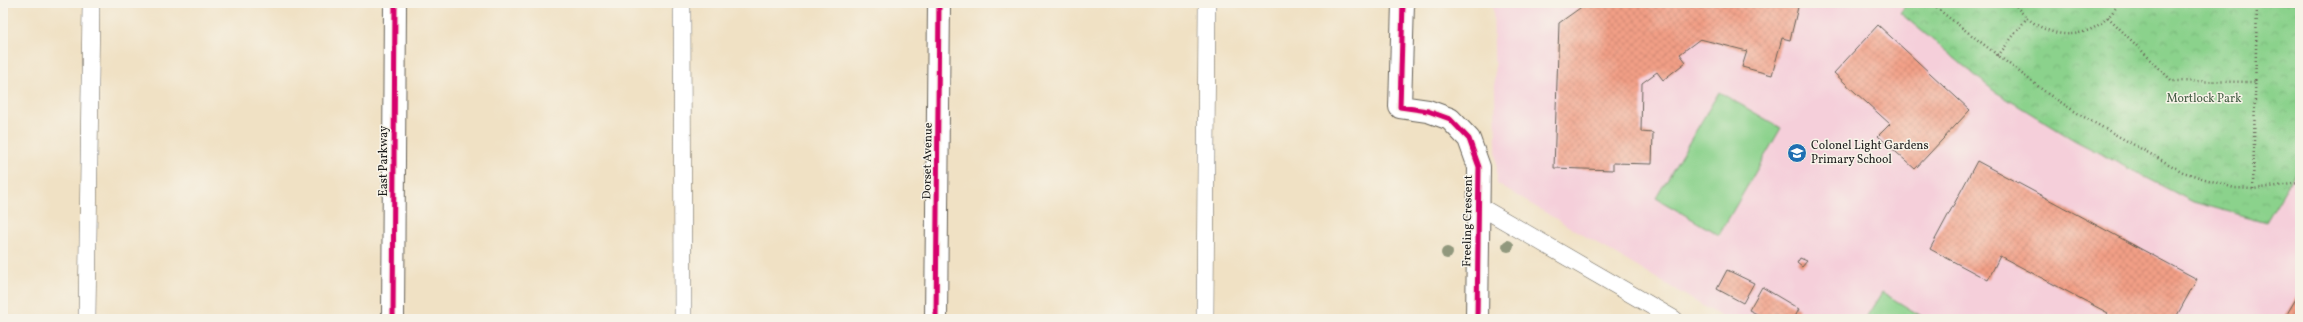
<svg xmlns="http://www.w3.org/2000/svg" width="2303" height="322" font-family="Vollkorn,serif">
  <defs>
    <pattern id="park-crowns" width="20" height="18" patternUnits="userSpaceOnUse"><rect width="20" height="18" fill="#8bd28c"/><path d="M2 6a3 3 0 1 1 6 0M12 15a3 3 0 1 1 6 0" fill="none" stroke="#77b478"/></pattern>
    <pattern id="building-cross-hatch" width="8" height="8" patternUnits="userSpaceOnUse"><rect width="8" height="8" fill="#f29f86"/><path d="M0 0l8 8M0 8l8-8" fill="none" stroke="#cf8873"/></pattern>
  </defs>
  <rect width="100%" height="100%" fill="#f7f3e8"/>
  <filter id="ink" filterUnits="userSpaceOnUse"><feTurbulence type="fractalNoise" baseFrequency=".025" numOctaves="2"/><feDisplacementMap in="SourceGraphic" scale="8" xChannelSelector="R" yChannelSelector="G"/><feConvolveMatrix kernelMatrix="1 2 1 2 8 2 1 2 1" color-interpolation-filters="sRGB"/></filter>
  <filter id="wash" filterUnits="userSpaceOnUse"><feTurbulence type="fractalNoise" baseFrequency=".012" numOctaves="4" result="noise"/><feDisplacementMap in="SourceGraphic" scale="16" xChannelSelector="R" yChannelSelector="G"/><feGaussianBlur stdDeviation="0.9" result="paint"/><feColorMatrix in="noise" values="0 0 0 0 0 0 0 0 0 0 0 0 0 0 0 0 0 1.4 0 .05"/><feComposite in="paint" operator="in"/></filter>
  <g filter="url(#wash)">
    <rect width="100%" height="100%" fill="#f0e1c4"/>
    <path fill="#f5cfda" d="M1493,3H1907L1900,12L2266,222L2300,165V319H1725L1497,184Z"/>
    <path fill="url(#park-crowns)" stroke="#547754" d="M1907,3H2300V165L2266,222L2193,202L2074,140L1994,91L1900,13Z"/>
    <path fill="#8bd28c" stroke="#547754" d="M1719,92L1781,128L1719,235L1656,198Z
      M1882,292L1926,319H1865Z"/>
    <g id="blocks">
      <path fill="url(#building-cross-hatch)" d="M1587,3H1799L1790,40L1782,38L1772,75L1742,67L1747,51L1700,39L1680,54L1686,62L1663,80L1657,72L1642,83L1641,132L1653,133L1652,164L1613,163V170L1554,168L1559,23Z
        M1878,25L1970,110L1915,169L1878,136L1890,124L1834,73Z
        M1977,161L2197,279L2175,319H2104L2108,313L2000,256L1988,280L1930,249Z
        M1800,258L1807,261L1802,267L1797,263Z
        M1727,270L1754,283L1743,303L1717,289Z
        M1762,287L1799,309L1794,319H1767L1749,310Z
        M2300,292V319H2284Z"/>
    </g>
  </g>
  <g filter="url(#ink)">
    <use href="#blocks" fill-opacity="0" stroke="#666157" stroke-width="1"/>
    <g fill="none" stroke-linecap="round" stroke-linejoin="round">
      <defs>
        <path id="lane" d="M682,3L683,319
          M1479,206L1674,319
          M87,319L91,3
          M1205,319L1207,3"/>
        <path id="street" d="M1403,3L1400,107L1428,111L1450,119L1469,139L1479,167L1477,319
          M936,319L939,3"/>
        <path id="secondary" d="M393,319L395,3"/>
      </defs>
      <use href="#lane" stroke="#666157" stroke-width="18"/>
      <use href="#street" stroke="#666157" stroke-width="24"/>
      <use href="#secondary" stroke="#666157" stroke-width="24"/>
      <path stroke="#666157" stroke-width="2.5" stroke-dasharray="1 3" stroke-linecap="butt" d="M1930,3L2048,94L2082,116L2183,172L2234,188L2253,189L2300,183
        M2014,3C2042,43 2093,46 2119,3
        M2108,17L2172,81L2255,82
        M1998,56L2026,19
        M2253,189L2257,3"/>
      <use href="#lane" stroke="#fff" stroke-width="17"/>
      <use href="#street" stroke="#fff" stroke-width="22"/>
      <use href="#secondary" stroke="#fff" stroke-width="22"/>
      <defs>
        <path id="cycleway" d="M1403,3L1400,107L1428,111L1450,119L1469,139L1479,167L1477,319
          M393,319L395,3
          M936,319L939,3"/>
      </defs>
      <use href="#cycleway" stroke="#f7f3e8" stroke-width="8"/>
      <use href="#cycleway" stroke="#d6006c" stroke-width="5"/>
    </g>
    <g fill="#91987d">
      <circle cx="1508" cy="246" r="6"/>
      <circle cx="1447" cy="253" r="6"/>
    </g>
  </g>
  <defs>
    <symbol id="school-disc" viewBox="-11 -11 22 22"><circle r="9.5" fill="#1f6fb2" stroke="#f7f3e8"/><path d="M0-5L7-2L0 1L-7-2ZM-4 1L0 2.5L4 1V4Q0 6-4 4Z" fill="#fff"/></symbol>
  </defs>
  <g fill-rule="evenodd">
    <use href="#school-disc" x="1786" y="142" width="22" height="22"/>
  </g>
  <g text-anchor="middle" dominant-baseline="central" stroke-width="3" stroke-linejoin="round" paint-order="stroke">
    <g font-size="12" fill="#435c43" stroke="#f7f3e8">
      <text x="2204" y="99">Mortlock Park</text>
    </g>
    <g font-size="12" fill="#1c1c1c" stroke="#f7f3e8" text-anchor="start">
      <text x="1811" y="146">Colonel Light Gardens<tspan x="1811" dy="14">Primary School</tspan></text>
    </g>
    <g font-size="12" fill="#1c1c1c" stroke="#f7f3e8">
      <text transform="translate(384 161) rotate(-90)">East Parkway</text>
      <text transform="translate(928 161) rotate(-89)">Dorset Avenue</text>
      <text transform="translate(1468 221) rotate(-89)">Freeling Crescent</text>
    </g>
  </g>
  <rect width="2303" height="322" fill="none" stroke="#f7f3e8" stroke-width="16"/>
</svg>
